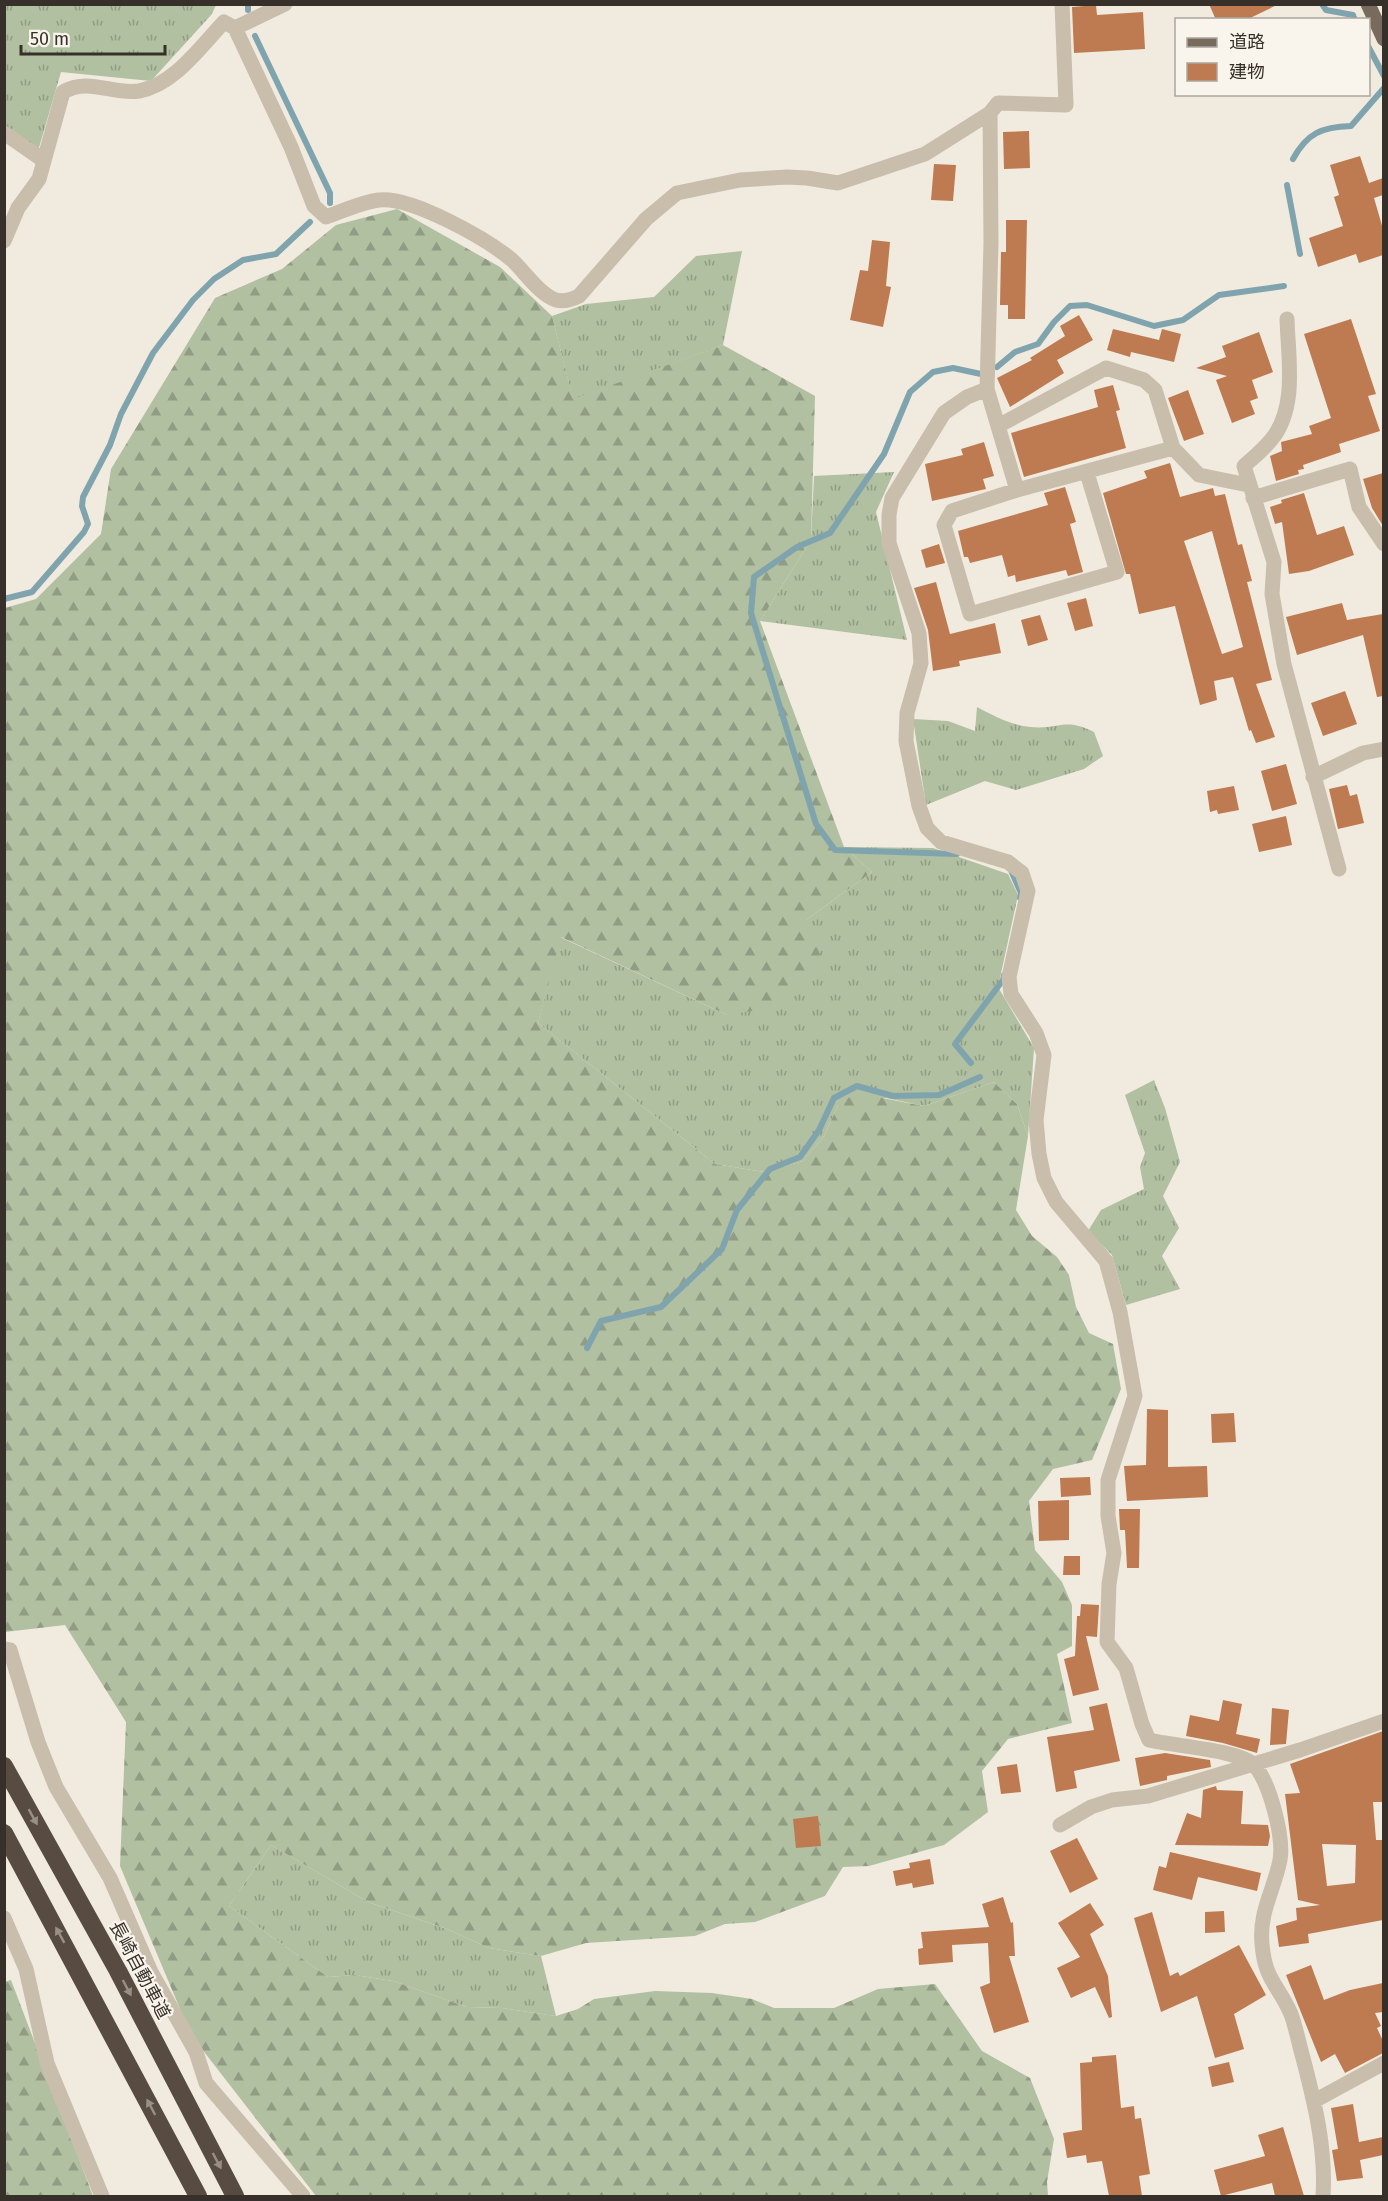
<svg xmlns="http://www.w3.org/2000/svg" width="1388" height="2201" font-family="'Fira Sans','Noto Sans JP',sans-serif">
  <defs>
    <pattern id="grass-tufts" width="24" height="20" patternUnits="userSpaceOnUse" patternTransform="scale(1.5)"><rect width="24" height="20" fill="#b0c0a0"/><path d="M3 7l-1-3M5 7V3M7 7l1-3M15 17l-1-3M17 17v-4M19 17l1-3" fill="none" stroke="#909c83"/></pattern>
    <pattern id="forest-firs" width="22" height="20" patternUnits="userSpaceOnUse" patternTransform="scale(1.5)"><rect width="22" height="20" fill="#b0c0a0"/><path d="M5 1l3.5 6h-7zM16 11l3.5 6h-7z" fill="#909c83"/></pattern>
  </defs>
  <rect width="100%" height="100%" fill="#f1ebdf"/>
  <path fill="url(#grass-tufts)" d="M4,5H216L212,14L151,81L61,72L38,151L5,126Z
    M742,251L723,345L573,400L552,316L586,304L654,297L696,256Z
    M894,472L876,512L907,640L760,621L811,540L814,476Z
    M977,707C994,716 1011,725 1030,727C1060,730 1063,717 1094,732L1103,756L1084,769L1016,790L985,781L926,805L913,719L948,721L975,731Z
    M844,847L933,848L1008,874L1018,895L998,987L1034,1048L1028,1136L1017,1104L994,1082L924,1106L886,1098L838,1105L824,1136L803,1161L764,1172L715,1164L538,1023L560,937L727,1015L806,920L872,872Z
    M1154,1080L1165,1108L1180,1162L1163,1196L1179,1228L1162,1256L1180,1289L1126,1305L1112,1255L1088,1231L1101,1210L1144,1189L1140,1167L1145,1153L1125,1095Z
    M271,1845L368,1902L447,1929L489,1948L541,1956L556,2016L502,2008L467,2007L393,1981L355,1975L328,1977L229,1906Z"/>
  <path fill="url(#forest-firs)" d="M397,209L500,267L552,316L573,399L723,345L815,396L811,540L760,621L844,847L872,872L806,920L820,954L789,1005L727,1015L561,937L538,1023L715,1164L764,1172L803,1161L824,1136L838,1105L856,1093L924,1106L994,1082L1017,1104L1028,1136L1016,1210L1032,1236L1057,1257L1069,1275L1076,1307L1089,1333L1113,1344L1121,1389L1092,1460L1053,1469L1029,1501L1035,1550L1062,1582L1072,1605V1646L1057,1654L1072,1723L1008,1739L982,1771L988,1812L944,1845L869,1866L843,1867L825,1896L755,1922L725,1924L695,1936L586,1943L541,1956L489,1948L447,1929L368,1902L271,1845L229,1906L328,1977L355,1975L393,1981L467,2007L502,2008L556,2016L578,2009L594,1999L655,1991L712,1993L752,1999L774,2008H834L878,1989L935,1984L982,2051L1030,2078L1054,2139L1047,2182L1048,2196H316L191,2035L120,1866L126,1722L65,1625L5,1632V608L36,599L101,534L111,469L215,298L282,269L336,225Z
    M11,1980L93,2196H5L4,1982Z"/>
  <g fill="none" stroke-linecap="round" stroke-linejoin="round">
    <path stroke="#80a4ad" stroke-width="6" d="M248,4V10
      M1322,4L1326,10L1353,15L1355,20
      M255,36L330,193V203
      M1368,46L1384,76
      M1293,159C1307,133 1322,127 1351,126L1384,88
      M1287,185L1300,254
      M997,367L1015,352L1038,344L1054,322L1070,306L1087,305L1154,326L1183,320L1219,295L1284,286
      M4,599L32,592L84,532L88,524L82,506L83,497L110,445L121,414L153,353L193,300L214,279L243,260L276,254L310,222
      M957,854L835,850L816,824L751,613L754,577L797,547L830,533L884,454L910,392L933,372L953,368L981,374
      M1010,868L1021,893L1020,898
      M971,1063L955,1044L1003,980L1004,975
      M587,1348L601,1321L661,1307L722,1249L737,1210L770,1169L800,1157L819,1130L834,1098L857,1086L893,1096L939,1095L980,1077"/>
  </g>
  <path fill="#be7b51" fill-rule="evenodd" d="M1209,4H1279L1246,20H1216Z
    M1096,5L1097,15L1143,12L1145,49L1074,53L1072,7Z
    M1029,131L1030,168L1004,169L1003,132Z
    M1360,156L1369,183L1383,178V195L1374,198L1383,229V255L1359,263L1356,254L1318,267L1309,238L1343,226L1334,197L1339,195L1330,165Z
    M934,164L956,165L953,201L931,200Z
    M1006,220H1027L1025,319H1008V305H1000L1001,252H1006Z
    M872,240L890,242L886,286L891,287L883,327L850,320L860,270L868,271Z
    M1079,315L1093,340L1057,360L1064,373L1010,407L997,378L1032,360L1030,358L1065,336L1060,326Z
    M1351,319L1376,394L1368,396L1380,431L1339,444L1341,452L1303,465L1304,469L1298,470L1299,474L1276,481L1270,456L1282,451L1281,442L1312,434L1309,426L1331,418L1304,334Z
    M1113,329L1159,340L1162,329L1181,334L1174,362L1131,352L1130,357L1107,350Z
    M1259,332L1273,372L1252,380L1258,398L1250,401L1255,414L1232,423L1216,380L1227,376L1196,368L1226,357L1222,346Z
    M1113,385L1120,410L1116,411L1126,448L1024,477L1011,433L1098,407L1094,390Z
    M1188,390L1204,434L1184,441L1168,398Z
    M984,442L994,476L983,479L986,489L932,501L925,464L963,455L961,449Z
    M1170,463L1180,497L1213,488L1215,496L1225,494L1238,545L1242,544L1252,581L1247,582L1272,680L1256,684L1275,737L1256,743L1251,730L1249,731L1233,677L1214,681L1217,700L1200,705L1175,606L1139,614L1130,574H1126L1103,493L1147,478L1144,471ZM1212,531L1243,647L1222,654L1184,541Z
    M1383,473V526L1372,508L1363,479Z
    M1065,487L1076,522L1070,524L1083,572L1068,576L1066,570L1016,582L1015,575L1008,577L1002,555L970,563L968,557H964L958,531L1048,505L1044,493Z
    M1304,493L1317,535L1344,526L1354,555L1309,571L1289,574L1282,522L1275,524L1270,507L1282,503L1281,500Z
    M939,544L945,563L926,568L921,550Z
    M936,582L950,634L995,623L1001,653L959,661L960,666L933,671L928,630L914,588Z
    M1086,598L1093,626L1075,631L1067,603Z
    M1342,603L1347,620L1383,614V696L1377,697L1363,635L1297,655L1286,617Z
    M1040,615L1048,640L1028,646L1021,620Z
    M1345,691L1357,724L1323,736L1311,703Z
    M1286,764L1297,804L1272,811L1261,771Z
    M1347,785L1350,796L1357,794L1364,823L1338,829L1329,789Z
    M1234,786L1239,810L1218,814L1217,810L1210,812L1207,791Z
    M1286,816L1292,845L1259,852L1252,824Z
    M1147,1409L1168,1410V1467L1207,1466L1208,1497L1127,1501L1124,1466L1146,1465Z
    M1234,1413L1236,1442L1212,1443L1211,1414Z
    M1090,1477L1091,1495L1061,1497L1060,1478Z
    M1069,1500V1540L1039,1541L1038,1501Z
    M1119,1509H1140L1139,1568H1127L1125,1530H1120Z
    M1064,1556H1080V1575H1063Z
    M1081,1604L1099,1605L1097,1637L1086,1636L1099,1690L1073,1696L1064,1659L1075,1656L1077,1616H1080Z
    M1223,1700L1242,1704L1236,1734L1260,1739L1257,1753L1223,1743L1186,1736L1190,1715L1219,1721Z
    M1107,1703L1120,1761L1074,1771L1077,1788L1056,1792L1047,1737L1094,1730L1089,1707Z
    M1272,1708L1289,1710L1286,1744L1270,1745Z
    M1383,1731V1802H1373L1376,1840H1383V1920L1308,1934L1309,1943L1279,1947L1276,1926L1297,1920L1296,1908L1320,1905L1298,1900L1285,1794L1300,1793L1290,1764ZM1322,1844L1356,1845L1355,1883L1327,1886Z
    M1165,1753L1210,1760L1211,1767L1167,1776V1780L1140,1786L1135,1758Z
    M1017,1764L1021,1792L1001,1794L997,1767Z
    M1216,1786L1217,1790L1243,1791L1241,1824L1268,1825L1270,1836L1268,1846L1175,1845L1187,1813L1201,1818L1203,1790Z
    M818,1816L821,1846L796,1848L793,1819Z
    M1077,1838L1098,1879L1070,1893L1050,1851Z
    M1170,1852L1261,1873L1257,1891L1198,1877L1192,1900L1153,1890L1159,1866L1166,1868Z
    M930,1859L934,1884L913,1888L912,1883L896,1886L893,1871L910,1868L909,1863Z
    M1003,1897L1011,1923L1013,1922L1015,1956H1009L1029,2022L994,2033L980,1987L990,1983L988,1943L952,1945L953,1962L919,1965L918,1949L923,1948L921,1932L989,1927L982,1904Z
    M1090,1903L1104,1925L1090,1934L1108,1976L1112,2017L1109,2018L1095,1987L1071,1998L1057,1968L1080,1957L1058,1923Z
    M1224,1911L1225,1932L1205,1933V1912Z
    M1152,1912L1170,1976L1178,1972L1180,1976L1239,1945L1266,1995L1234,2014L1244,2049L1215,2058L1197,1996L1161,2012L1134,1918Z
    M1311,1965L1324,2000L1350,1990L1383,1983V2012L1375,2013L1381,2026L1377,2028L1383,2041V2053L1345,2073L1335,2054L1321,2062L1286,1975Z
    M1116,2055L1121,2108L1134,2106L1135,2119L1141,2118L1150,2174L1139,2176L1142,2196H1109L1102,2161L1087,2163L1086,2155L1067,2158L1063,2133L1082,2130L1080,2063L1092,2062V2057Z
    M1229,2062L1234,2082L1212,2087L1208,2067Z
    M1353,2104L1359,2142L1383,2137V2155L1360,2160L1363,2178L1337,2181L1332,2150L1338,2149L1331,2108Z
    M1283,2127L1304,2196H1275L1272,2183L1221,2196L1214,2170L1265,2156L1258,2135Z"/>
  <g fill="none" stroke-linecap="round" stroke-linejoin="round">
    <path stroke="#c9bdac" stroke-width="15" d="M235,28L285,4
      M990,113L991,243L987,389L967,397L944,413L892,498L889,515V543L919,633L921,663L907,713L906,741L919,806L927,828L941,842L1008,862L1022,873L1028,891L1009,977L1011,994L1036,1033L1044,1055L1036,1120L1039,1154L1044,1178L1056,1202L1106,1261L1120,1312L1135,1396L1108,1480V1516L1114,1553L1109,1584L1107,1642L1126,1668L1142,1724L1149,1740C1173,1746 1240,1750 1254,1765C1270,1782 1284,1838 1280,1860C1274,1891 1259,1911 1262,1944C1265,1981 1278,1984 1291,2014C1296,2028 1299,2044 1303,2058C1315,2104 1326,2149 1323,2196
      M4,133L43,160
      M4,241L18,208L39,179L63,92C89,77 112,95 139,91C174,85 201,46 224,22L235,28L291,147L314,206L326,217C343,211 362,202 379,200C411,196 487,239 512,260C525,272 539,294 556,300C564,302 571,300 579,296L646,219L677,193L740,180L787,177L807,178L838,183L925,154L990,113L998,103L1066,105L1062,4
      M1287,319C1288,357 1298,408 1271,440C1263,450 1253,458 1244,466L1274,562L1272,594L1284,664L1339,869
      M987,389L1017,490L952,511L944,525L970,614L1117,572L1087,473
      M998,426L1106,368L1144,380L1155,390L1173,448L1017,490
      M1173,448L1199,475L1248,485
      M1253,498L1350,469L1359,507L1384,544
      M1313,777L1363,753L1384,749
      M4,1649L10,1650L38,1742L56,1787L110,1878L151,1972L196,2052L206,2083L303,2196
      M1060,1825L1091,1807L1112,1800L1148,1796L1300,1750L1384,1721
      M4,1918L26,1969L47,2063L102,2196
      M1316,2100L1384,2063"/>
    <path stroke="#786a5d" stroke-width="15" d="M1368,4L1384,39"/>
    <path stroke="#584c42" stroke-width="18" d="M4,1766L118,1971L235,2196
      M4,1833L198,2196"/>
  </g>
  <defs><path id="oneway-solid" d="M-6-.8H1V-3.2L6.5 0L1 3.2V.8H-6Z" transform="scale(1.5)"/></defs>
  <g fill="#989086">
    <use href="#oneway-solid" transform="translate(33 1817) rotate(61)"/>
    <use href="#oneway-solid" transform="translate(60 1935) rotate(-119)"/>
    <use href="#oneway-solid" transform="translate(127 1988) rotate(62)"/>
    <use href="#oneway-solid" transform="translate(151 2107) rotate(-118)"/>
    <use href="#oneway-solid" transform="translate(217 2161) rotate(62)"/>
  </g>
  <g text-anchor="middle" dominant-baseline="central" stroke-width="4.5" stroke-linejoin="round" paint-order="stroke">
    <g font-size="18" fill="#37302a" stroke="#f9f5ec">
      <text transform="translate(140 1970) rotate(62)">長崎自動車道</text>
    </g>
  </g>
  <rect width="1388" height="2201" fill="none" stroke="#37302a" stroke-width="12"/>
  <rect x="1175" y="18" width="195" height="78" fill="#f9f5ec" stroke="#aba69e" stroke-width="1.5"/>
  <rect x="1187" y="38" width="30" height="9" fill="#786a5d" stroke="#aba69e" stroke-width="1.5"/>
  <text x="1229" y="48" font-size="18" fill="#37302a">道路</text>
  <rect x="1187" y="63" width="30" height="18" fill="#be7b51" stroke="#aba69e" stroke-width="1.5"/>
  <text x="1229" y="78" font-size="18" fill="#37302a">建物</text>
  <path d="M21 45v9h144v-9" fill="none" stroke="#37302a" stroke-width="3"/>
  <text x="30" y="45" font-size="18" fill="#37302a" stroke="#f9f5ec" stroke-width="4.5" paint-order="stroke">50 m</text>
</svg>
